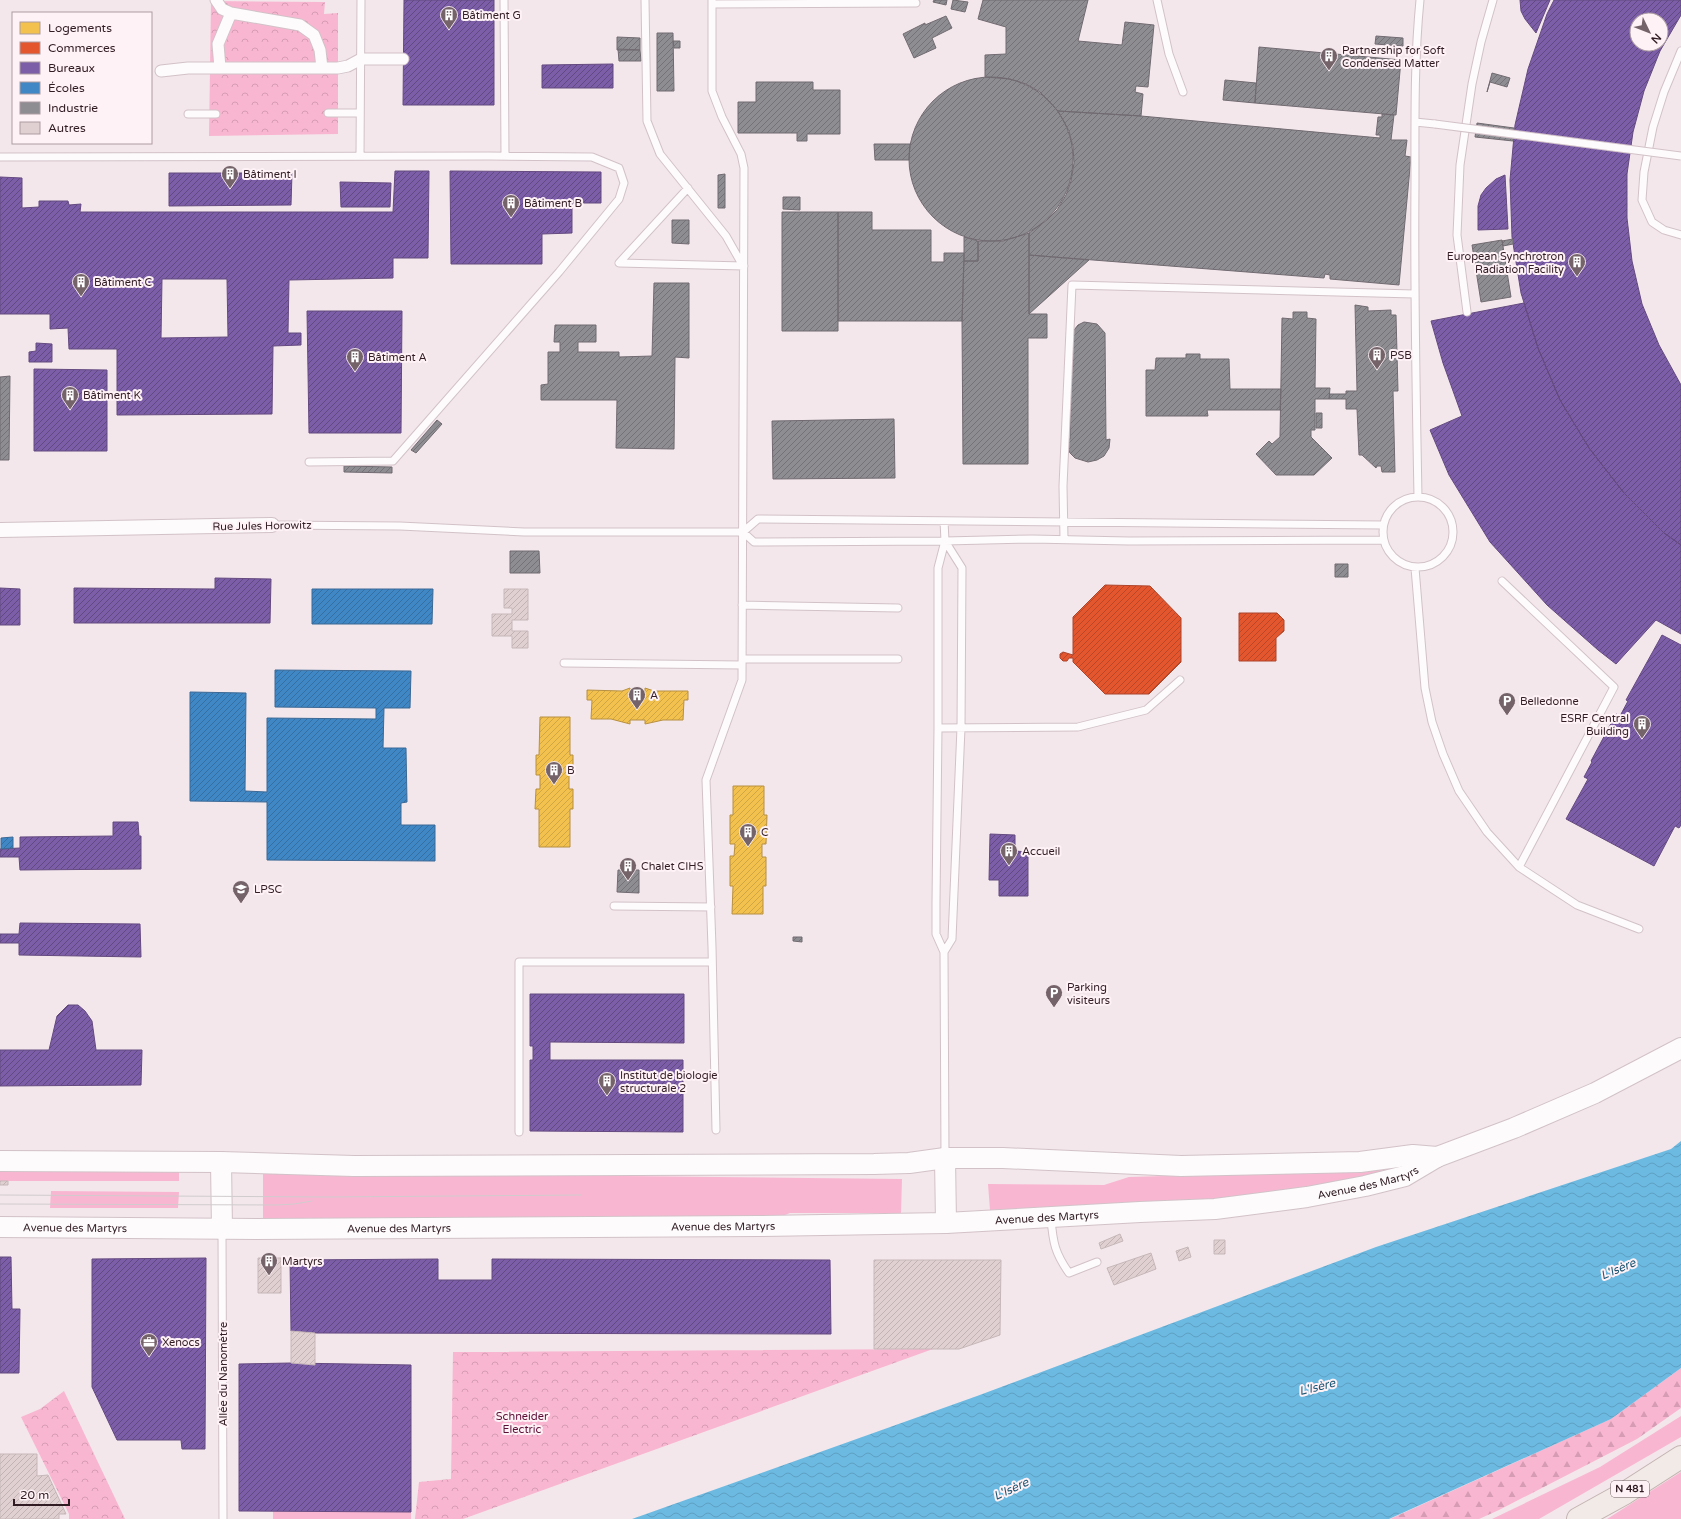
<svg xmlns="http://www.w3.org/2000/svg" width="1681" height="1519" font-family="'Varela Round',sans-serif">
  <defs>
    <pattern id="forest-firs" width="22" height="20" patternUnits="userSpaceOnUse"><rect width="22" height="20" fill="#f9b6d1"/><path d="M5 1l3.5 6h-7zM16 11l3.5 6h-7z" fill="#d69cb3"/></pattern>
    <pattern id="park-crowns" width="20" height="18" patternUnits="userSpaceOnUse"><rect width="20" height="18" fill="#f9b6d1"/><path d="M2 6a3 3 0 1 1 6 0M12 15a3 3 0 1 1 6 0" fill="none" stroke="#d69cb3"/></pattern>
    <pattern id="water-waves" width="16" height="10" patternUnits="userSpaceOnUse"><rect width="16" height="10" fill="#6cbae2"/><path d="M0 5q4-4 8 0t8 0" fill="none" stroke="#5e9fc2"/></pattern>
    <pattern id="homes-hatch" width="6" height="6" patternUnits="userSpaceOnUse"><rect width="6" height="6" fill="#f2c14e"/><path d="M-1 1l2-2M0 6l6-6M5 7l2-2" fill="none" stroke="#d0a544"/></pattern>
    <pattern id="shops-hatch" width="6" height="6" patternUnits="userSpaceOnUse"><rect width="6" height="6" fill="#e4572e"/><path d="M-1 1l2-2M0 6l6-6M5 7l2-2" fill="none" stroke="#b94727"/></pattern>
    <pattern id="offices-hatch" width="6" height="6" patternUnits="userSpaceOnUse"><rect width="6" height="6" fill="#7b5ea7"/><path d="M-1 1l2-2M0 6l6-6M5 7l2-2" fill="none" stroke="#604880"/></pattern>
    <pattern id="schools-hatch" width="6" height="6" patternUnits="userSpaceOnUse"><rect width="6" height="6" fill="#3f88c5"/><path d="M-1 1l2-2M0 6l6-6M5 7l2-2" fill="none" stroke="#356ea0"/></pattern>
    <pattern id="industry-hatch" width="6" height="6" patternUnits="userSpaceOnUse"><rect width="6" height="6" fill="#8d8d92"/><path d="M-1 1l2-2M0 6l6-6M5 7l2-2" fill="none" stroke="#747277"/></pattern>
    <pattern id="building-hatch" width="6" height="6" patternUnits="userSpaceOnUse"><rect width="6" height="6" fill="#e0d0d2"/><path d="M-1 1l2-2M0 6l6-6M5 7l2-2" fill="none" stroke="#c1b2b4"/></pattern>
  </defs>
  <rect width="100%" height="100%" fill="#f3e7eb"/>
  <path fill="#f9b6d1" d="M0,1169L179,1170V1181H0Z
    M1383,1170L1378,1175L1361,1178L1253,1196L1203,1200L990,1210L988,1184L1104,1185L1129,1177Z
    M263,1172L902,1179L901,1213H790L775,1219L263,1218Z
    M51,1191L179,1192L178,1208H50Z
    M1681,1416V1437L1539,1519H1492L1600,1467Z
    M1681,1472V1519H1607Z
    M273,1511L411,1512V1519H273Z"/>
  <path fill="url(#forest-firs)" d="M1681,1368V1408L1637,1439L1499,1510L1479,1519H1390L1611,1419Z"/>
  <path fill="url(#park-crowns)" d="M211,1L325,2L324,14L338,13V134L209,136Z
    M933,1349L463,1519H415L419,1482L451,1479L453,1352Z
    M64,1391L125,1519H69V1514L21,1417L40,1409Z"/>
  <path fill="url(#water-waves)" d="M1681,1141V1368L1611,1419L1389,1519H632L977,1396L1376,1247L1671,1149Z"/>
  <path fill="url(#homes-hatch)" stroke="#b89041" d="M630,688V691H645V688L654,691H688V700H684L683,720H663L645,724V720H630V724L611,719H591L592,700H587V690L622,691Z
    M540,717H570V755H573V775H569V789H573V809H570V847H539V809H535L536,789H540V775H536V755H539Z
    M733,786H764V815H767L766,844H762V857H766V886H763V914H732L733,886H730V856H734L735,844H730V815H733Z"/>
  <path fill="url(#shops-hatch)" stroke="#ae452b" d="M1105,585L1150,586L1181,618V662L1149,694H1105L1073,662V658H1069L1067,661H1063L1060,658V654L1063,652L1073,655V617Z
    M1239,613H1277L1284,620V631L1276,638V661H1239Z"/>
  <path fill="url(#offices-hatch)" stroke="#654a80" fill-rule="evenodd" d="M404,0H494V105H403Z
    M1520,0H1550L1536,33L1525,19L1521,11Z
    M1554,0H1681V15L1660,51L1644,91L1633,132L1627,174V218L1632,261L1642,304L1659,345L1681,385V545L1664,533L1624,493L1589,448L1560,400L1538,348L1521,293L1512,237L1510,180L1515,125L1528,69L1547,14ZM1637,20H1661V44H1637Z
    M613,64V88H542V65Z
    M395,171H429L428,258H393V278L289,280L288,333H301V345L273,346L272,414L117,415V349H69L68,328L50,329V314H0V177L22,178V208L39,207V201H68L69,205L81,204L80,212H393ZM162,279H227L228,337L161,338Z
    M450,171L601,172V203H572V233L542,234V264H451Z
    M169,173H292L291,205L169,206Z
    M1505,175L1508,229L1478,230V206L1481,195L1486,188L1496,179Z
    M340,182L391,183L390,207H341Z
    M1524,303L1538,348L1560,400L1589,448L1624,493L1664,533L1681,545V634L1656,620L1616,664L1598,650L1547,605L1490,542L1449,475L1430,430L1462,416L1443,363L1431,321Z
    M307,311H402L401,433H309Z
    M36,343L52,344V362H29V352L36,351Z
    M34,369L107,370V451H34Z
    M215,578L271,579L270,623H74V588L215,589Z
    M0,588L20,589V625H0Z
    M1662,635L1681,645V825L1679,828L1675,826L1654,866L1566,819L1588,779L1584,777L1592,762L1591,761L1616,714L1620,716L1628,701L1626,700Z
    M113,822H138L139,836H141V869L20,870L19,857H0V849L20,848V837L113,836Z
    M990,834L1015,835V851L1028,852V896H999V880H989Z
    M20,923L140,924L141,957L19,955V943H0V934H19Z
    M530,994H684V1043L550,1042V1060H683V1132L530,1131V1060H533V1046H530Z
    M68,1005H78L85,1011L92,1021L96,1050H142L141,1085L0,1086V1050H49L57,1016Z
    M0,1257H11L12,1309H20L19,1373H0Z
    M206,1258L205,1449H182L181,1440H117L92,1387V1259Z
    M438,1259V1280H492V1259L830,1260L831,1334L315,1333L291,1331L290,1260Z
    M291,1363L411,1365V1512L239,1511V1364Z"/>
  <path fill="url(#schools-hatch)" stroke="#3b6895" d="M312,589H433L432,624H312Z
    M275,670L411,671L410,708H384L383,748H406L407,802L401,803V825H435V861L267,860V802L190,801V692L246,693L245,791L267,792V718L376,719V708L275,707Z
    M13,837V848L1,849V838Z"/>
  <path fill="url(#industry-hatch)" stroke="#716b71" d="M934,0H947L946,5L933,2Z
    M953,0L968,2L965,12L951,9Z
    M983,0H1088L1078,41L1122,45L1125,22L1154,25L1148,87L1136,86L1135,92L1143,94L1141,116L1058,111L1040,92L1026,84L1010,79L985,77V55L1006,54V27L978,19Z
    M946,16L952,28L932,38L936,48L914,58L903,34L925,23V25Z
    M657,33H673L674,91H657Z
    M1376,36L1403,38V46L1375,44Z
    M617,37L640,38V50H617Z
    M673,41H680V48H674Z
    M1259,47L1401,60L1396,115L1255,103Z
    M618,49L640,50L641,61H619Z
    M1492,73L1510,78L1507,87L1490,82L1487,92Z
    M909 159a82 82 0 1 1 164 0a82 82 0 1 1-164 0Z
    M1225,80L1256,83L1255,103L1223,100Z
    M756,82H813V90H840V134H807V141H797V133H738V102H756Z
    M1058,111L1141,116L1380,138V135H1376L1378,117H1382V114L1394,115L1391,140H1407L1405,156L1411,157L1399,285L1330,279V275L1325,274L1324,278L1029,255V233L1047,220L1057,210L1066,195L1071,181L1074,163L1073,147L1069,131Z
    M1477,123L1514,128L1513,141L1475,137Z
    M874,144H910L909,160H875Z
    M725,174V208H718V175Z
    M783,197H800V210L783,209Z
    M782,212H838V331H782Z
    M838,212H872V230H931V262H944V253H964L962,321H838Z
    M672,220H689V244L672,243Z
    M1029,233V314H1047V338H1028V464H963L962,321L964,261H978V241H1003Z
    M964,237L978,241V261H964Z
    M1513,239V244L1503,246L1502,241Z
    M1502,240L1511,297L1481,302L1472,245Z
    M1029,255L1089,260L1029,314Z
    M654,283H689V358L675,357L674,449L616,448L617,400H541V385L548,384V352H560V342H554L555,325H596V342H578V352H619V357L652,356Z
    M1355,305L1368,307V311L1391,310V315H1396L1398,391H1393L1395,472H1382L1381,466H1377L1376,468L1362,455H1359L1357,409H1346V399H1329L1330,394H1346V391H1357Z
    M1293,312H1307V318L1316,319L1315,388H1330L1329,399H1315V430H1311V437L1332,458L1314,475H1276L1256,454L1269,441L1272,444L1280,437L1282,318L1293,319Z
    M1084,322L1097,324L1105,333L1106,440L1110,439L1109,448L1104,456L1097,460L1088,462L1075,458L1070,453L1067,446V439H1070L1071,334L1078,325Z
    M1186,354H1200V359H1229L1230,389H1281L1280,410H1207L1208,416H1146V370H1155L1156,358H1186Z
    M10,376L9,460H0V377Z
    M1316,413H1322V428H1316Z
    M894,419L895,478L773,479L772,421Z
    M437,420L442,424L416,453L411,450Z
    M344,466L392,467V473L344,472Z
    M510,551H539L540,573H510Z
    M1335,564H1348V577H1335Z
    M618,870H639V893L617,892Z
    M793,937H802V942L793,941Z"/>
  <path fill="url(#building-hatch)" stroke="#c6b7b9" d="M504,589H528V620H512V631H528V648H512V636H492V614H512V608H504Z
    M0,1181H8V1185H0Z
    M1120,1234L1123,1241L1101,1249L1099,1243Z
    M1214,1240H1225V1254H1214Z
    M1188,1247L1191,1257L1179,1261L1176,1251Z
    M1151,1253L1156,1269L1114,1285L1107,1268Z
    M258,1258H281V1293H258Z
    M874,1260H1001L1000,1335L959,1349H874Z
    M291,1331L315,1333V1365L291,1363Z
    M0,1454H37V1476L48,1475L66,1514H59V1519H0Z"/>
  <g fill="none" stroke-linecap="round" stroke-linejoin="round">
    <defs>
      <path id="service" d="M504,0L505,156
        M645,0L647,121L660,154L726,236L743,266
        M712,0V91L722,117L741,154L744,168L742,680L706,780L712,947L716,1130
        M1157,0L1169,54L1183,92
        M712,4L916,3
        M1681,51L1664,92L1653,127L1644,172L1642,200L1652,222L1664,230L1681,235
        M328,113H360
        M188,114H216
        M1415,122L1435,124
        M360,156L361,0
        M0,157L489,156L592,157L619,168L624,183L619,199L559,272L393,461L309,462
        M688,188L619,263L744,266
        M1467,312L1457,235L1460,165L1472,84L1481,42L1493,0
        M1418,497C1416,393 1414,289 1415,185C1415,123 1414,61 1420,0
        M1383 532a35 35 0 1 1 70 0a35 35 0 1 1-70 0Z
        M944,521L945,541L938,568V728L936,902V934L944,952L945,1157
        M272,525L400,526L524,532H743L758,519L1383,525
        M743,532L754,542L945,541L1032,539L1129,541L1383,540
        M1064,539L1063,486L1072,285L1414,294
        M1415,568L1425,688L1432,722L1443,754L1459,791L1487,832L1519,867L1577,905L1639,929
        M1502,581L1614,687L1519,867
        M742,605L898,608
        M742,659H898
        M564,663L742,665
        M938,728L1078,727L1146,710L1180,680
        M614,906L711,907
        M944,952L952,939L961,728L962,568L945,541
        M519,1132V962H712
        M1051,1219C1053,1243 1055,1253 1069,1273L1097,1262
        M222,1231L223,1519"/>
      <path id="pedestrian" d="M216,0L222,9L231,13L218,44L220,68
        M231,13L300,25L314,35L320,50L322,68
        M161,71L188,68H338L348,66L361,59H403"/>
      <path id="minor" d="M0,530L272,525"/>
      <g id="secondary">
        <path d="M945,1158L946,1223"/>
        <path d="M0,1161L221,1162L354,1166L874,1164L909,1163L945,1158H1003L1181,1166L1360,1162L1413,1155L1437,1157"/>
        <path d="M221,1162L222,1229"/>
        <path id="s1" d="M0,1227L256,1229L758,1226L946,1223L1140,1212L1215,1209L1307,1197L1365,1186L1405,1176L1437,1157L1514,1128L1595,1093L1681,1048"/>
      </g>
      <path id="trunk" d="M1578,1519L1625,1493L1681,1457"/>
    </defs>
    <use href="#service" stroke="#d2c2c8" stroke-width="9"/>
    <use href="#pedestrian" stroke="#d2c2c8" stroke-width="13"/>
    <use href="#minor" stroke="#d2c2c8" stroke-width="16"/>
    <use href="#secondary" stroke="#d2c2c8" stroke-width="22"/>
    <use href="#trunk" stroke="#c3b4b1" stroke-width="24"/>
    <use href="#service" stroke="#fdfbfc" stroke-width="7"/>
    <use href="#pedestrian" stroke="#fdfbfc" stroke-width="11"/>
    <use href="#minor" stroke="#fdfbfc" stroke-width="14"/>
    <use href="#secondary" stroke="#fdfbfc" stroke-width="20"/>
    <use href="#trunk" stroke="#f2eae6" stroke-width="22"/>
    <path stroke="#d0cccd" stroke-width="1" d="M0,1195L327,1197L581,1195
      M0,1204L277,1205L294,1204L312,1201"/>
    <defs>
      <path id="service-bridge" d="M1435,124L1681,156"/>
    </defs>
    <use href="#service-bridge" stroke="#d2c2c8" stroke-width="9" stroke-linecap="butt"/>
    <use href="#service-bridge" stroke="#fdfbfc" stroke-width="7"/>
  </g>
  <defs>
    <symbol id="building-pin" viewBox="-11 -11 22 30"><path d="M0 17L-7.5 6A9.5 9.5 0 1 1 7.5 6Z" fill="#75636a" stroke="#fef2f6"/><path d="M-4-6H4V6H1V3H-1V6H-4ZM-2.5-4.3h1.7v1.8h-1.7ZM.8-4.3h1.7v1.8H.8ZM-2.5-1h1.7V.8h-1.7ZM.8-1h1.7V.8H.8Z" fill="#fff"/></symbol>
    <symbol id="parking-pin" viewBox="-11 -11 22 30"><path d="M0 17L-7.5 6A9.5 9.5 0 1 1 7.5 6Z" fill="#75636a" stroke="#fef2f6"/><path d="M-3.5-5.5H1a3.5 3.5 0 0 1 0 7H-1V5.5H-3.5ZM-1-3.4V-.6H.8a1.4 1.4 0 0 0 0-2.8Z" fill="#fff"/></symbol>
    <symbol id="university-pin" viewBox="-11 -11 22 30"><path d="M0 17L-7.5 6A9.5 9.5 0 1 1 7.5 6Z" fill="#75636a" stroke="#fef2f6"/><path d="M0-5L7-2L0 1L-7-2ZM-4 1L0 2.5L4 1V4Q0 6-4 4Z" fill="#fff"/></symbol>
    <symbol id="office-pin" viewBox="-11 -11 22 30"><path d="M0 17L-7.5 6A9.5 9.5 0 1 1 7.5 6Z" fill="#75636a" stroke="#fef2f6"/><path d="M-6-3h4V-5.5h4V-3h4V5H-6ZM-1-4.5V-3h2v-1.5ZM-6 0V1H6V0Z" fill="#fff"/></symbol>
  </defs>
  <g fill-rule="evenodd">
    <use href="#building-pin" x="439" y="5" width="20" height="27"/>
    <use href="#building-pin" x="1319" y="46" width="20" height="27"/>
    <use href="#building-pin" x="220" y="164" width="20" height="27"/>
    <use href="#building-pin" x="501" y="193" width="20" height="27"/>
    <use href="#building-pin" x="1567" y="252" width="20" height="27"/>
    <use href="#building-pin" x="71" y="272" width="20" height="27"/>
    <use href="#building-pin" x="1367" y="345" width="20" height="27"/>
    <use href="#building-pin" x="345" y="347" width="20" height="27"/>
    <use href="#building-pin" x="60" y="385" width="20" height="27"/>
    <use href="#building-pin" x="627" y="685" width="20" height="27"/>
    <use href="#parking-pin" x="1497" y="691" width="20" height="27"/>
    <use href="#building-pin" x="1632" y="714" width="20" height="27"/>
    <use href="#building-pin" x="544" y="760" width="20" height="27"/>
    <use href="#building-pin" x="738" y="822" width="20" height="27"/>
    <use href="#building-pin" x="999" y="841" width="20" height="27"/>
    <use href="#building-pin" x="618" y="856" width="20" height="27"/>
    <use href="#university-pin" x="231" y="879" width="20" height="27"/>
    <use href="#parking-pin" x="1044" y="983" width="20" height="27"/>
    <use href="#building-pin" x="597" y="1071" width="20" height="27"/>
    <use href="#building-pin" x="259" y="1251" width="20" height="27"/>
    <use href="#office-pin" x="139" y="1332" width="20" height="27"/>
  </g>
  <g text-anchor="middle" dominant-baseline="central" stroke-width="4" stroke-linejoin="round" paint-order="stroke">
    <rect fill="#fef2f6" stroke="#6e5c63" stroke-width="1" x="1611" y="1481" width="38" height="16" rx="3"/>
    <g font-size="10" font-weight="bold" fill="#311c24">
      <text x="1630" y="1489">N 481</text>
    </g>
    <g font-size="11" fill="#311c24" stroke="#fef2f6" text-anchor="start">
      <text x="462" y="15">Bâtiment G</text>
      <text x="1342" y="50">Partnership for Soft<tspan x="1342" dy="13">Condensed Matter</tspan></text>
      <text x="243" y="174">Bâtiment I</text>
      <text x="524" y="203">Bâtiment B</text>
      <text x="1564" y="256" text-anchor="end">European Synchrotron<tspan x="1564" dy="13">Radiation Facility</tspan></text>
      <text x="94" y="282">Bâtiment C</text>
      <text x="1390" y="355">PSB</text>
      <text x="368" y="357">Bâtiment A</text>
      <text x="83" y="395">Bâtiment K</text>
      <text x="650" y="695">A</text>
      <text x="1520" y="701">Belledonne</text>
      <text x="1629" y="718" text-anchor="end">ESRF Central<tspan x="1629" dy="13">Building</tspan></text>
      <text x="567" y="770">B</text>
      <text x="761" y="832">C</text>
      <text x="1022" y="851">Accueil</text>
      <text x="641" y="866">Chalet CIHS</text>
      <text x="254" y="889">LPSC</text>
      <text x="1067" y="987">Parking<tspan x="1067" dy="13">visiteurs</tspan></text>
      <text x="620" y="1075">Institut de biologie<tspan x="620" dy="13">structurale 2</tspan></text>
      <text x="282" y="1261">Martyrs</text>
      <text x="162" y="1342">Xenocs</text>
    </g>
    <g font-size="11" fill="#311c24" stroke="#fef2f6">
      <text transform="translate(262 526) rotate(-1)">Rue Jules Horowitz</text>
      <text stroke="none"><textPath href="#s1" startOffset="1371">Avenue des Martyrs</textPath></text>
      <text stroke="none"><textPath href="#s1" startOffset="1047">Avenue des Martyrs</textPath></text>
      <text stroke="none"><textPath href="#s1" startOffset="723">Avenue des Martyrs</textPath></text>
      <text stroke="none"><textPath href="#s1" startOffset="399">Avenue des Martyrs</textPath></text>
      <text stroke="none"><textPath href="#s1" startOffset="75">Avenue des Martyrs</textPath></text>
      <text transform="translate(223 1374) rotate(-90)">Allée du Nanomètre</text>
    </g>
    <g font-size="11" fill="#5c0f36" stroke="#fef2f6">
      <text x="522" y="1416">Schneider<tspan x="522" dy="13">Electric</tspan></text>
    </g>
    <g font-size="12" font-style="italic" fill="#1d5775" stroke="#fef2f6">
      <text transform="translate(1618 1269) rotate(-23)">L'Isère</text>
      <text transform="translate(1317 1387) rotate(-14)">L'Isère</text>
      <text transform="translate(1011 1489) rotate(-25)">L'Isère</text>
    </g>
  </g>
  <rect x="12" y="12" width="140" height="132" fill="#fef2f6" stroke="#ac9ca2"/>
  <rect x="20" y="22" width="20" height="12" fill="#f2c14e" stroke="#ac9ca2"/>
  <text x="48" y="32" font-size="12" fill="#311c24">Logements</text>
  <rect x="20" y="42" width="20" height="12" fill="#e4572e" stroke="#ac9ca2"/>
  <text x="48" y="52" font-size="12" fill="#311c24">Commerces</text>
  <rect x="20" y="62" width="20" height="12" fill="#7b5ea7" stroke="#ac9ca2"/>
  <text x="48" y="72" font-size="12" fill="#311c24">Bureaux</text>
  <rect x="20" y="82" width="20" height="12" fill="#3f88c5" stroke="#ac9ca2"/>
  <text x="48" y="92" font-size="12" fill="#311c24">Écoles</text>
  <rect x="20" y="102" width="20" height="12" fill="#8d8d92" stroke="#ac9ca2"/>
  <text x="48" y="112" font-size="12" fill="#311c24">Industrie</text>
  <rect x="20" y="122" width="20" height="12" fill="#e0d0d2" stroke="#ac9ca2"/>
  <text x="48" y="132" font-size="12" fill="#311c24">Autres</text>
  <g transform="translate(1649 32) rotate(133)"><circle r="19" fill="#fef2f6" stroke="#ac9ca2"/>
  <path d="M0-3L7 15L0 10L-7 15Z" fill="#75636a"/>
  <text y="-6" font-size="11" font-weight="bold" text-anchor="middle" fill="#311c24">N</text>
  </g>
  <path d="M14 1499v6h55v-6" fill="none" stroke="#311c24" stroke-width="2"/>
  <text x="20" y="1499" font-size="12" fill="#311c24" stroke="#fef2f6" stroke-width="3" paint-order="stroke">20 m</text>
</svg>
